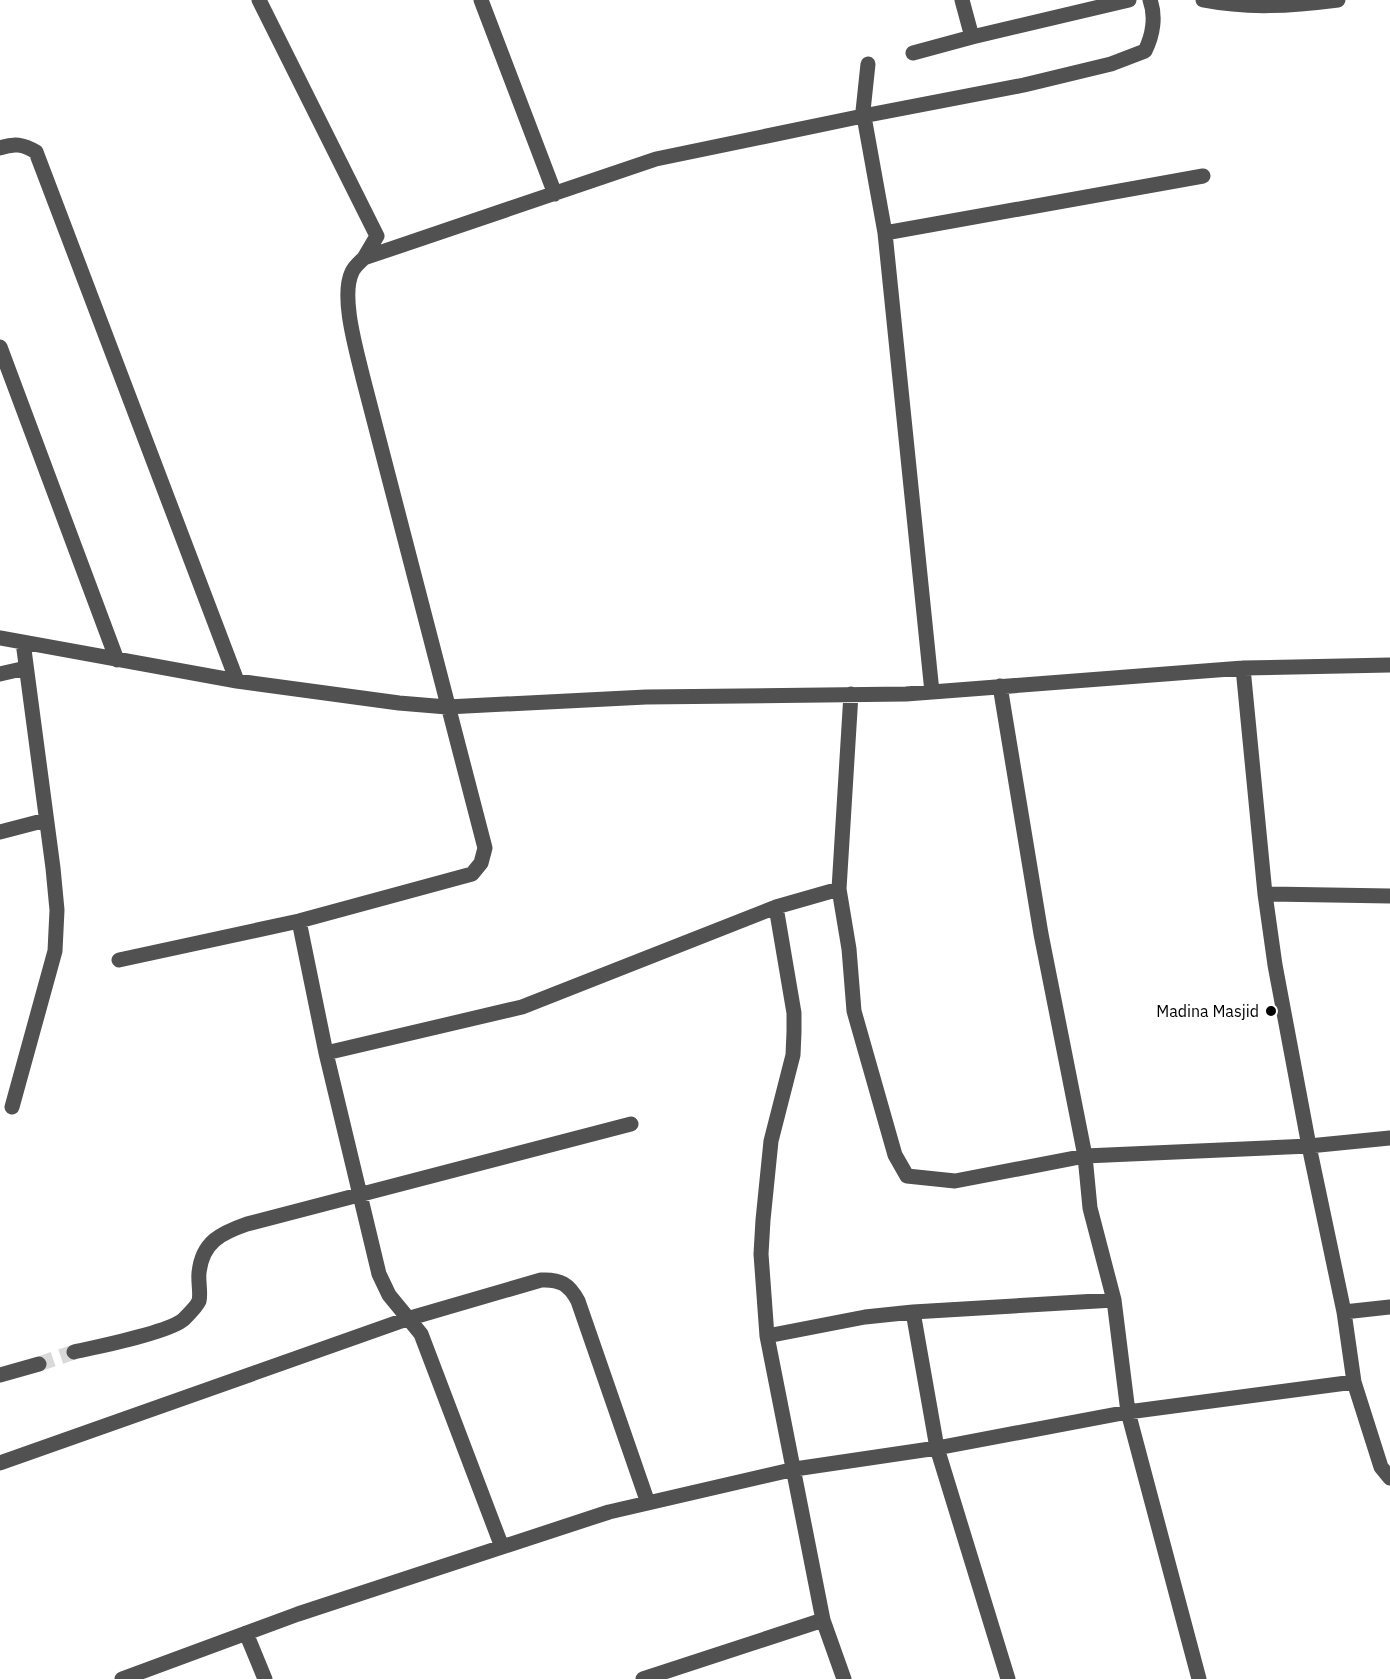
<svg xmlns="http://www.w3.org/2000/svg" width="1390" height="1679" font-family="'IBM Plex Sans',sans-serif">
  <rect width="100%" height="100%" fill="#fff"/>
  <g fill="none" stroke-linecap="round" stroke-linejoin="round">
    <path stroke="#d9d9d9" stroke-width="15" stroke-dasharray="15 8" stroke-linecap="butt" d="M39,1364L74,1352"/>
    <path stroke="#515151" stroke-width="15" d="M259,0L377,236L364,258
      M481,0L555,194
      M962,0L972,37
      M1203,0C1249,9 1291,6 1338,0
      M913,53L972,37L1129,0
      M868,64L863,111L885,233L932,692
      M0,148C14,143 23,144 36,152L237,681
      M885,233L1203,176
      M0,347L117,660
      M0,638L237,681L399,703L447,707L646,697L906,694L1243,668L1390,665
      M1243,668L1265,894L1275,965L1309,1146L1344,1312L1354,1382L1381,1467L1390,1478
      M0,674L26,668
      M1000,686L1041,934L1085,1156L1090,1208L1114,1300L1128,1412L1199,1679
      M851,694L839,889L849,949L854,1011L895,1155L907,1176L955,1181L1085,1156L1309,1146L1390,1138
      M0,832L46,820
      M1265,894L1390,896
      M776,907L794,1013V1032L793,1055L771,1141L763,1220L761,1254L767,1336L823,1620L844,1679
      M299,921L326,1053L379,1274L389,1295L421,1334L502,1547
      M119,960L299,921L472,874L481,863L485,848L363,378C357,352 340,297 352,272C354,267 360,262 364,258L656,159L863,116L1024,85L1111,64L1145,51C1153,35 1156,16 1150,0
      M326,1053L522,1007L776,907L839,889
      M12,1107L55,951L57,910L53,868L23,642
      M913,1312L937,1448L1008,1679
      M1344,1312L1390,1307
      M767,1336L865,1317L913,1312L1114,1300
      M74,1352C96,1347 171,1332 184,1319C188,1315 197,1306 199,1301C201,1293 198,1282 199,1273C202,1242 221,1233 247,1224L631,1124
      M0,1375L39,1364
      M0,1463L407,1319L541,1280C560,1279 569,1284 578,1301L648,1503
      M246,1633L265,1679
      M122,1679L298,1614L609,1512L795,1469L937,1448L1128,1412L1354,1382
      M643,1679L823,1620"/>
  </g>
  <circle fill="#000" stroke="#fff" stroke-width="2" cx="1271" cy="1011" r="6"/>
  <g text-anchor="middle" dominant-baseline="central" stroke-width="6" stroke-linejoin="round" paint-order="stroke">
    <g font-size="16" fill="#000" stroke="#fff" text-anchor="end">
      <text x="1259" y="1011">Madina Masjid</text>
    </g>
  </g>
</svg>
